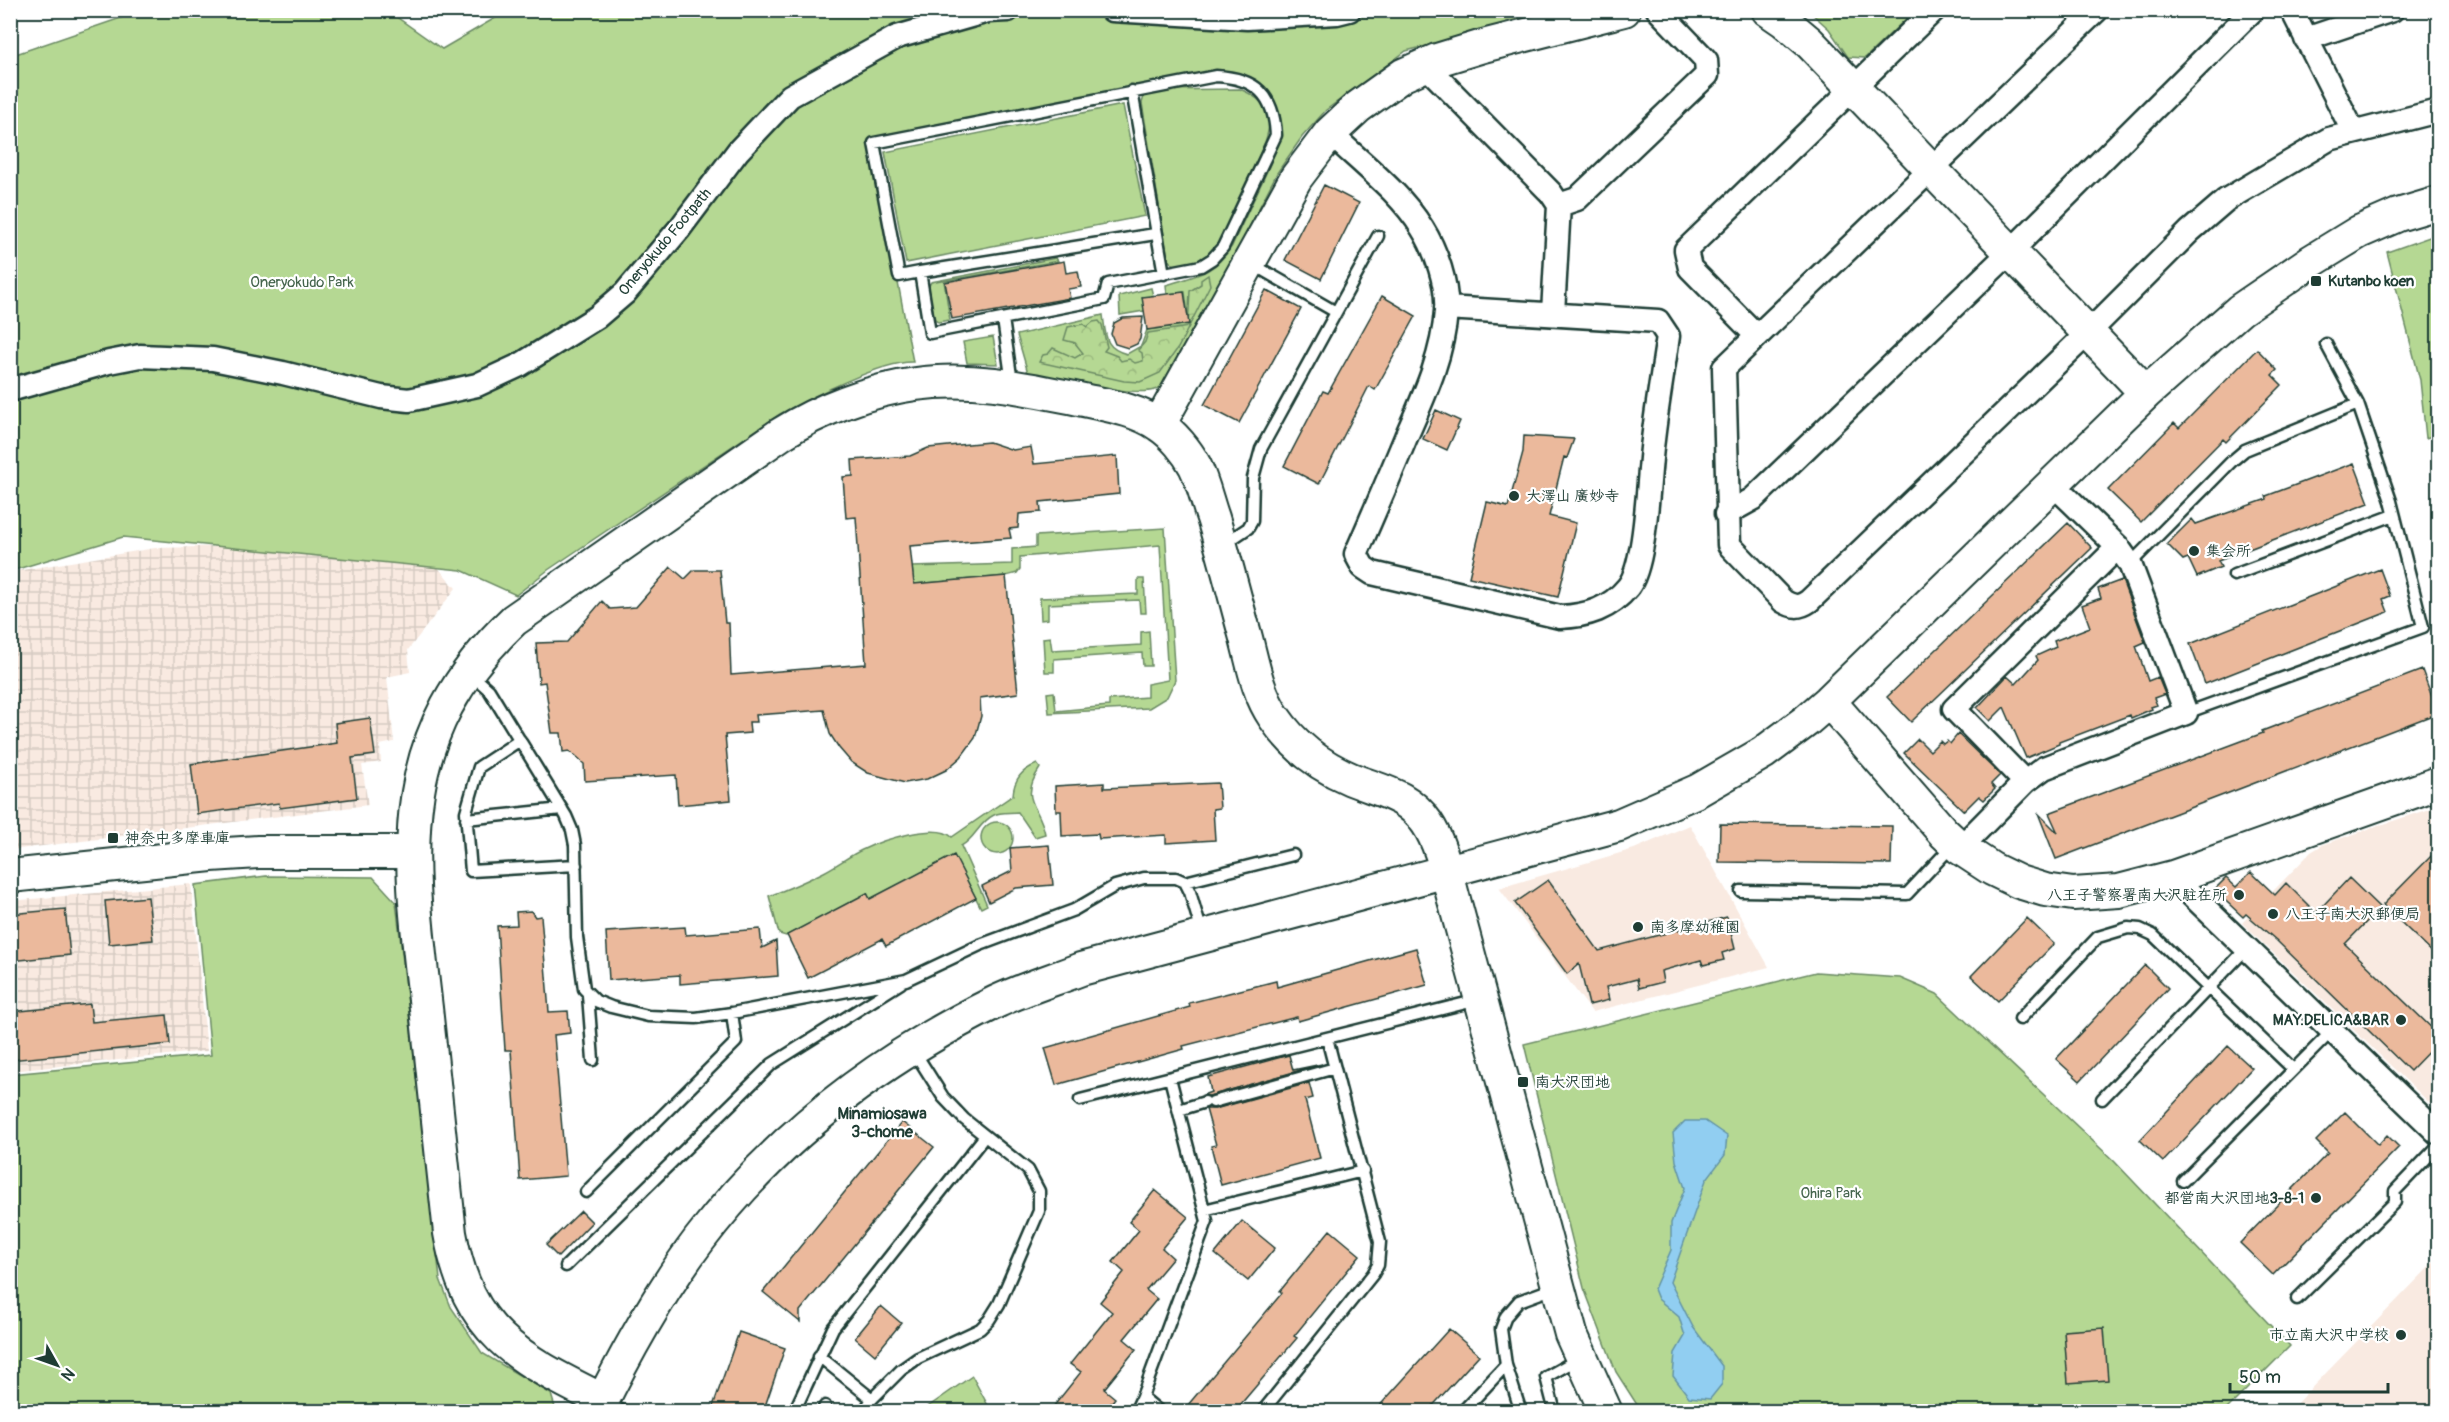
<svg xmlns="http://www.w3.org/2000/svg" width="2449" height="1422" font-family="Pangolin,'Klee One',sans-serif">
  <defs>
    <pattern id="industrial-grid" width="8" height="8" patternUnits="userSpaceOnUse" patternTransform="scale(1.5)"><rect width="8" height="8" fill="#f9eae1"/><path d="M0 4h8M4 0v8" fill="none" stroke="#d5cac2"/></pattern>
    <pattern id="forest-crowns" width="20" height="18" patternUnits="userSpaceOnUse" patternTransform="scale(1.5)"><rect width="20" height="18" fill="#b5d893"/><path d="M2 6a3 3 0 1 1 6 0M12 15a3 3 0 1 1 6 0" fill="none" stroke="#9bba7f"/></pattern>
  </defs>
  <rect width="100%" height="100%" fill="#fff"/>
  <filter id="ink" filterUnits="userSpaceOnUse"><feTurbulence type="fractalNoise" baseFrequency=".0167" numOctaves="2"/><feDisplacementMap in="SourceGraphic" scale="12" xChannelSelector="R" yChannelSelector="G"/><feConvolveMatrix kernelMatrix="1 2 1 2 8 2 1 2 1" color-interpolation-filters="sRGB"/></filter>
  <g filter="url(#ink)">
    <path fill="#f9eae1" d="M2438,806V1111L2242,923L2311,852L2324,844Z
      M1690,825L1769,967L1592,1012L1499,888L1634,849Z
      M2438,1258V1411H2289Z"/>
    <path fill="url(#industrial-grid)" d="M243,546L433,562L456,588L408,650L410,672L387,677L394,742L380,745L381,762L362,765L368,805L11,850L10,572L155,548Z
      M191,884L207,1051L11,1071V901Z"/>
    <path fill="#b5d893" stroke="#6a8a64" stroke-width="1.5" d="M144,10L388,11L442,49L497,17V10L1569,11L1406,51L1326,110L1302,137L1277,173L1175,372C1170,379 1164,388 1155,390C1131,397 1056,378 1028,373L1017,335L1103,315C1106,336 1104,348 1127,354L1141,346L1147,330L1189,324L1185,292L1167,294L1166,285C1197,275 1213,275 1232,246C1242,224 1252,203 1262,182C1283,137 1297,102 1242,77L871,140L913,362C882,361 809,398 780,414L548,570L516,595L461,570L123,537L11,571L10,56Z
      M1809,11H1914L1865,58L1848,57L1829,29Z
      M1240,89C1266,100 1275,114 1265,142L1220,244L1202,262L1176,266L1170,262L1167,253L1142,103L1144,96L1152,90Z
      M1123,105L1145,216L906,263L885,152Z
      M2438,234V434L2426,438L2420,380L2387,252Z
      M1056,258L1058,261L944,281L950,320L938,322L935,320L928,287L931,282Z
      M1151,288L1153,296L1144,311L1120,315L1119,296Z
      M993,337L998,364L967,363L963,342Z
      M1165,528L1175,680L1167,697L1149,708L1049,713L1047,693L1054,692L1056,711L1109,706V700L1147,697V684L1168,680L1160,545L1020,557V569L1017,573L1006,576L914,584L912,567L1012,564V549L1036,547V536Z
      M1138,579H1144L1146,613H1140L1139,600L1048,604V619L1041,620L1040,598L1138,594Z
      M1149,631L1151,666H1143L1142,653L1054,659V672H1045L1043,638L1050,637L1052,650L1141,645V632Z
      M1037,764L1040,768C1018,801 1040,805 1045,834L1035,837L1018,812C1011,813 1000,812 994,815C979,822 975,839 961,846L987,905L981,908L954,856L870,899L867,893L786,936L779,934L769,896C788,889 806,881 824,872C838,865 850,855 864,849C882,840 938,822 952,837L1013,795C1014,779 1022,770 1037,764Z
      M981 838a16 16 0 1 1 32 0a16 16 0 1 1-32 0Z
      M266,876L373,877L396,902L440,1279L451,1307L482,1353L551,1394L556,1411L11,1412V1074L211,1055L195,885Z
      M1816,972L1900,978L1937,994L2114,1161L2290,1346L2225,1411H1641L1616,1372L1584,1288L1524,1044Z
      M972,1376L991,1411H922Z"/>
    <path fill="url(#forest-crowns)" stroke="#6a8a64" stroke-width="1.5" d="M1208,275L1210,285L1178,348L1160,373L1140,382L1124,381L1039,362L1043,355L1048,354L1053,348L1075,358L1083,353L1075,343L1064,340L1068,327L1083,324L1087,327L1093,322L1099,321L1102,325L1107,347L1104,351L1117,356L1121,361L1129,359L1135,363L1143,361L1142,353L1138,350L1145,342L1148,333L1188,327L1190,291L1201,284V280Z"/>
    <path fill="#91cef1" stroke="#6394a5" stroke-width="1.5" d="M1685,1121H1705L1727,1136L1725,1155L1706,1180L1670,1282L1693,1327L1722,1366V1384L1710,1399L1689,1397L1673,1376L1675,1353L1685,1336L1679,1317L1658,1299L1654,1289L1671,1250V1223L1685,1188L1676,1161L1673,1133Z"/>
    <path fill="#ebb99c" stroke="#1f3d34" stroke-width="1.5" d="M1324,185L1359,203L1321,279L1285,260Z
      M1064,261L1066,273L1078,271L1081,287L1068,289L1070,298L952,319L945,282Z
      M1266,290L1301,309L1239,423L1204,405Z
      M1184,292L1189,324L1147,330L1142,297Z
      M1382,296L1416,316L1375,390L1369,386L1319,484L1284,466L1323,391L1328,393Z
      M1143,317L1140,339L1137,344L1128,348L1115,344L1111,334L1114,323L1123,318Z
      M2257,349L2277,370L2272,375L2282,385L2226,442L2223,439L2141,522L2108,490L2174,423L2179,428Z
      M1436,410L1460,421L1447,450L1423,439Z
      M1524,436L1574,439L1567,458L1564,457L1549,516L1576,523L1558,597L1469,577L1487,502L1508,507L1523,452Z
      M989,442L1013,450L1031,447L1034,464L1117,456L1119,494L1040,502L1041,512L1019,514L1018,528L1009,529L1011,538L910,546L914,584L1006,576L1018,693L980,698L981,716L975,738L961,757L946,770L927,779L905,783L868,773L851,762L839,748L830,734L824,710L756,715L757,722H749L750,733L725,735L731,800L678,805L676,775L585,781L584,764L569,751L563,752L561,733H552L545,682L539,683L536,643L567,642L602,601L610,609L636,607L671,567L685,579L694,570H720L725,623H729L731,675L866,664L856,517L846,518L843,477L853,476L852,460L910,456L928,448Z
      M2354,463L2369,503L2218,561L2221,567L2197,577L2188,558L2183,560L2167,544L2192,519L2196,524L2267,499L2266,496Z
      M2068,523L2092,548L1911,722L1887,697Z
      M2380,569L2390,596L2383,599L2388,612L2205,684L2190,644Z
      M2122,580L2145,642L2136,646L2148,681L2158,677L2165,694L2154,698L2157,705L2151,707L2152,709L2131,718L2130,715L2059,742V744L2026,758L2004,707L1990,721L1977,708L2007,676L2016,684L2038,660L2036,656L2056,647L2054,641L2090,627L2082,605L2101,598L2098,589Z
      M2422,670L2438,713L2056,859L2038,813L2058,833L2049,813L2263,733L2262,731Z
      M370,718L375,755L352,758L357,798L280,808L279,803L197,814L191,764L337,743L335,723Z
      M1958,734L2000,775L1991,784L1995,789L1984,800L1979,796L1964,811L1904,753L1918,739L1930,751L1940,741L1943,744L1947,741L1950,744Z
      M1104,783V788L1218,783L1220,808L1213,809L1215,840L1166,843V835L1099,839L1098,834L1062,836L1061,811H1056L1055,786Z
      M1720,824L1892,826L1891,864L1719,862Z
      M1049,845L1053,885L1016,888L989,902L982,886L1012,871L1010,848Z
      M2439,848V959L2383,905Z
      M954,855L976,898L886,946L882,939L808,978L787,935L867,893L870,899Z
      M2251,872L2275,895L2286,883L2316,913L2349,878L2380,908L2345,944L2439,1035V1041L2410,1071L2276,940L2246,914L2243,917L2214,890L2226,878L2236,887Z
      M1548,880L1599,951L1727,917L1735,949L1722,953L1724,960L1703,965L1701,960L1661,971L1663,982L1639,988L1637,979L1606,987L1609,1000L1589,1005L1579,964L1567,974L1515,903Z
      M148,897L153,940L109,944L105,901Z
      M65,909L70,955L10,961V914Z
      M531,911L535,917L541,916L549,1012L568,1011L570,1033L554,1035L566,1176L520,1180L511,1050H505L497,926L517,925L516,912Z
      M2027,918L2054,944L1998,1001L1971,976Z
      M685,927L686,935L760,929L762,948L776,941L778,976L680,984V975L609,980L606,932Z
      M1416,948L1427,985L1298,1021L1297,1017L1183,1046L1184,1049L1056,1085L1045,1048L1190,1007L1189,1003L1276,981L1277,987Z
      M2145,965L2168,988L2080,1081L2056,1059Z
      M90,1004L92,1022L167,1015L170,1044L10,1060V1012Z
      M2228,1046L2252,1068L2163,1162L2140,1140Z
      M1289,1055L1293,1070L1322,1064L1209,1096L1203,1095L1211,1092L1208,1077Z
      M1309,1083L1313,1098L1305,1100L1320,1158L1221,1185L1211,1146L1216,1145L1206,1109H1215Z
      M2345,1112L2378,1145L2387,1135L2399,1147L2273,1275L2240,1243L2328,1153L2316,1141Z
      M902,1122L934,1147L800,1311V1322L763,1292Z
      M1155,1190L1188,1217L1162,1248L1173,1258L1146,1290L1157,1299L1124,1339L1136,1349L1104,1389L1115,1398L1104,1412H1049L1081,1372L1070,1364L1112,1312L1100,1302L1124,1272L1113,1262L1139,1230L1129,1222Z
      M581,1211L592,1222L558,1257L546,1245Z
      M1242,1221L1275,1248L1248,1281L1215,1254Z
      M1330,1230L1360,1255L1294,1336L1297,1338L1234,1412H1182L1282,1293L1280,1291Z
      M881,1306L901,1323L875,1355L855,1338Z
      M2104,1328L2108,1380L2068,1383L2064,1331Z
      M1449,1329L1479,1355L1427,1412H1374Z
      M739,1332L785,1348L763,1412H711Z"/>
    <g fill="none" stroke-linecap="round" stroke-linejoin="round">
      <defs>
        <path id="lane" d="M1132,91L1164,274
          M1252,264L1336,312
          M920,272L930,333L1104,299L1108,284L1201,266L1212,259L1223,247L1276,135C1274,95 1256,78 1216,76L874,143L899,276L920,272L1155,234
          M1003,319L1012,383
          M2326,344L2358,404
          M1224,544L1248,528L1252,521L1253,478L1261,449L1378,236
          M2130,564L2232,461L2245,450L2358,404L2391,501L2423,627L2186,713
          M2234,575L2394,515
          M470,673L489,690L566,816L572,830L575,845L577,937L584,989L596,1001L611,1007L648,1016L696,1018L732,1013L906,980L980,945L1074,910L1115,886L1144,878H1176L1185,882L1190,892L1202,933
          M520,740L479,767L466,812L471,871L576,865
          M466,819L562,809
          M1185,882L1293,855
          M1741,891L1907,894L1953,845
          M588,995L593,1060
          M2020,1019L2098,937L2128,928L2140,929L2153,935L2293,1069
          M2102,1099L2247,948
          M1080,1100L1478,1000
          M1213,1102L1335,1068
          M1179,1110L1205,1102
          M2183,1181L2332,1031
          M586,1192L736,1042L732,1013
          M1204,1210L1363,1171
          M566,1266L772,1064L901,983
          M2297,1299L2395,1202V1191L2438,1146
          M819,1356L872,1399
          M605,1402L624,1412
          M794,1412L833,1328L985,1136
          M822,1412L825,1406
          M864,1412L872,1399L901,1370L918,1358L980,1329L989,1320L999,1304L1039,1211V1191L1028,1170L964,1119L943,1097L914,1051
          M1135,1412L1142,1397
          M1160,1412L1142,1397L1207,1221L1170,1078
          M1262,1412L1373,1274L1378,1265L1380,1242L1327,1038
          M1462,1412L1506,1365
          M1521,1412L1506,1365L1501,1329L1506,1316L1519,1301L1557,1287
          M1555,1412L1546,1377L1580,1358"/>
        <path id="street" d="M1112,10L1247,18L1337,13L1349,10
          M2097,10L1724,368L1729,545L1783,601C1793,607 1799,608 1809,601L2088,333L2190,231L2226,200L2329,139L2438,111
          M2292,10L2353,131
          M2306,39L2392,10
          M1425,65L1551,193L1559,205L1553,313
          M1330,133C1361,163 1400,192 1422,228C1436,250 1448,285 1446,311C1443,356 1424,396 1406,437C1390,476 1373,515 1356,554L1363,567L1372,573L1560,617C1587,616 1610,609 1628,587C1647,564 1648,473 1653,440C1657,405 1663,371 1668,336L1658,321L1446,308
          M1559,205L1577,199L1707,75L1706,60L1658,10
          M1757,336L1690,268L1686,250L1934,10
          M10,390L109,362L140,356L213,359L283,373L381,397L409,400L477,385L520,365L597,317L625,293L680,228L738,151L790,96L897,37L988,11L1008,10
          M1726,514L1753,499L2010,252L2253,10
          M2025,782L1954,709L2118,547
          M1960,848L2025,782L2044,768L2186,713L2130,564L2118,547L2053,484
          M2173,877L2438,1133"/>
        <path id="secondary" d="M1768,10L1784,21L1809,42L2146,393
          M1159,425L1296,178L1330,133L1358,107L1403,75L1437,60L1483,46L1624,10
          M1829,701L1944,833L1960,848L1992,869L2019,882L2045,890L2073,894L2119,891L2173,877L2438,783
          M10,876L211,855L258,852H412
          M602,1400C518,1358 468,1334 450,1233C442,1158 434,1083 426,1008C408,853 390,738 514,620L781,434C820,409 870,390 916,384C971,376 1025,388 1079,399C1105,405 1136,409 1159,425C1173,434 1187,451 1195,466C1203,482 1207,501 1213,518C1225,558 1235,598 1246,638C1253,665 1258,694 1274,717C1293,745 1320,766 1351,779C1380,791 1407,794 1427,823C1443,847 1448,880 1456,907L1571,1334L1606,1412
          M597,1412C626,1353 659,1293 699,1240C777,1137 880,1059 996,1002C1023,989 1053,980 1081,969L1619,825L1697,791L1763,753L1806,721L1829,701L2146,393L2240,310L2310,262L2359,232L2398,215L2438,203"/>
      </defs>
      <use href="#lane" stroke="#1f3d34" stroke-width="15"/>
      <use href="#street" stroke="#1f3d34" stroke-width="27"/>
      <use href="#secondary" stroke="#1f3d34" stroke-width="36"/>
      <use href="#lane" stroke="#fff" stroke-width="10"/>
      <use href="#street" stroke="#fff" stroke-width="22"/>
      <use href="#secondary" stroke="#fff" stroke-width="32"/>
    </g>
  </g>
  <g fill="#1f3d34" stroke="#fff" stroke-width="2">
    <rect x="2310" y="275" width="12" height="12" rx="3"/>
    <circle cx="1514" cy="496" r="6"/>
    <circle cx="2194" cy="551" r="6"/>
    <rect x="107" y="832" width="12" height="12" rx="3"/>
    <circle cx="2239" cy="895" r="6"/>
    <circle cx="2273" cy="914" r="6"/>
    <circle cx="1638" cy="927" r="6"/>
    <circle cx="2401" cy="1020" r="6"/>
    <rect x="1517" y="1076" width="12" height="12" rx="3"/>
    <circle cx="2316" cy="1198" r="6"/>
    <circle cx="2401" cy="1335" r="6"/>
  </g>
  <g text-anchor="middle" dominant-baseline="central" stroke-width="4.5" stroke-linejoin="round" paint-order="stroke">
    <g font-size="15" fill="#1f3d34" stroke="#fff">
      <text transform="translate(665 242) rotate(-50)">Oneryokudo Footpath</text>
    </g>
    <g font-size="15" font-weight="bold" fill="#1f3d34" stroke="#fff" text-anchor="start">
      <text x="2328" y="281">Kutanbo koen</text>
      <text x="1526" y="496">大澤山 廣妙寺</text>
      <text x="2206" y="551">集会所</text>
      <text x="125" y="838">神奈中多摩車庫</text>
      <text x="2227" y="895" text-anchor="end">八王子警察署南大沢駐在所</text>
      <text x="2285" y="914">八王子南大沢郵便局</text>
      <text x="1650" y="927">南多摩幼稚園</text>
      <text x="2389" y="1020" text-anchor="end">MAY.DELICA&amp;BAR</text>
      <text x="1535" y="1082">南大沢団地</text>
      <text x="2304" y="1198" text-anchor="end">都営南大沢団地3-8-1</text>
      <text x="2389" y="1335" text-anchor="end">市立南大沢中学校</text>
    </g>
    <g font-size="15" fill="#44644c" stroke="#fff">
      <text x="302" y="282">Oneryokudo Park</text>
      <text x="1831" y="1193">Ohira Park</text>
    </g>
    <g font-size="16" font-weight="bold" fill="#1f3d34" stroke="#fff">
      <text x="882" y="1114">Minamiosawa<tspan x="882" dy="18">3-chome</tspan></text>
    </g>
  </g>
  <rect width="2449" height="1422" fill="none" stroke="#fff" stroke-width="36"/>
  <rect x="18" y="18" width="2413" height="1386" fill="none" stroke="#1f3d34" stroke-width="2" filter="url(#ink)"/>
  <g transform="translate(57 1365) rotate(130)" stroke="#ffffff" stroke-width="4.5" paint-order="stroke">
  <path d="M0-4.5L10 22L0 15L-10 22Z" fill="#1f3d34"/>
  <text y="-9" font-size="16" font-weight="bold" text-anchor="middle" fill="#1f3d34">N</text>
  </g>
  <path d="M2230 1383v9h158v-9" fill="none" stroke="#1f3d34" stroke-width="3"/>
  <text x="2239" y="1383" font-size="18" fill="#1f3d34" stroke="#ffffff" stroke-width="4.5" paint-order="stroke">50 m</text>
</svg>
